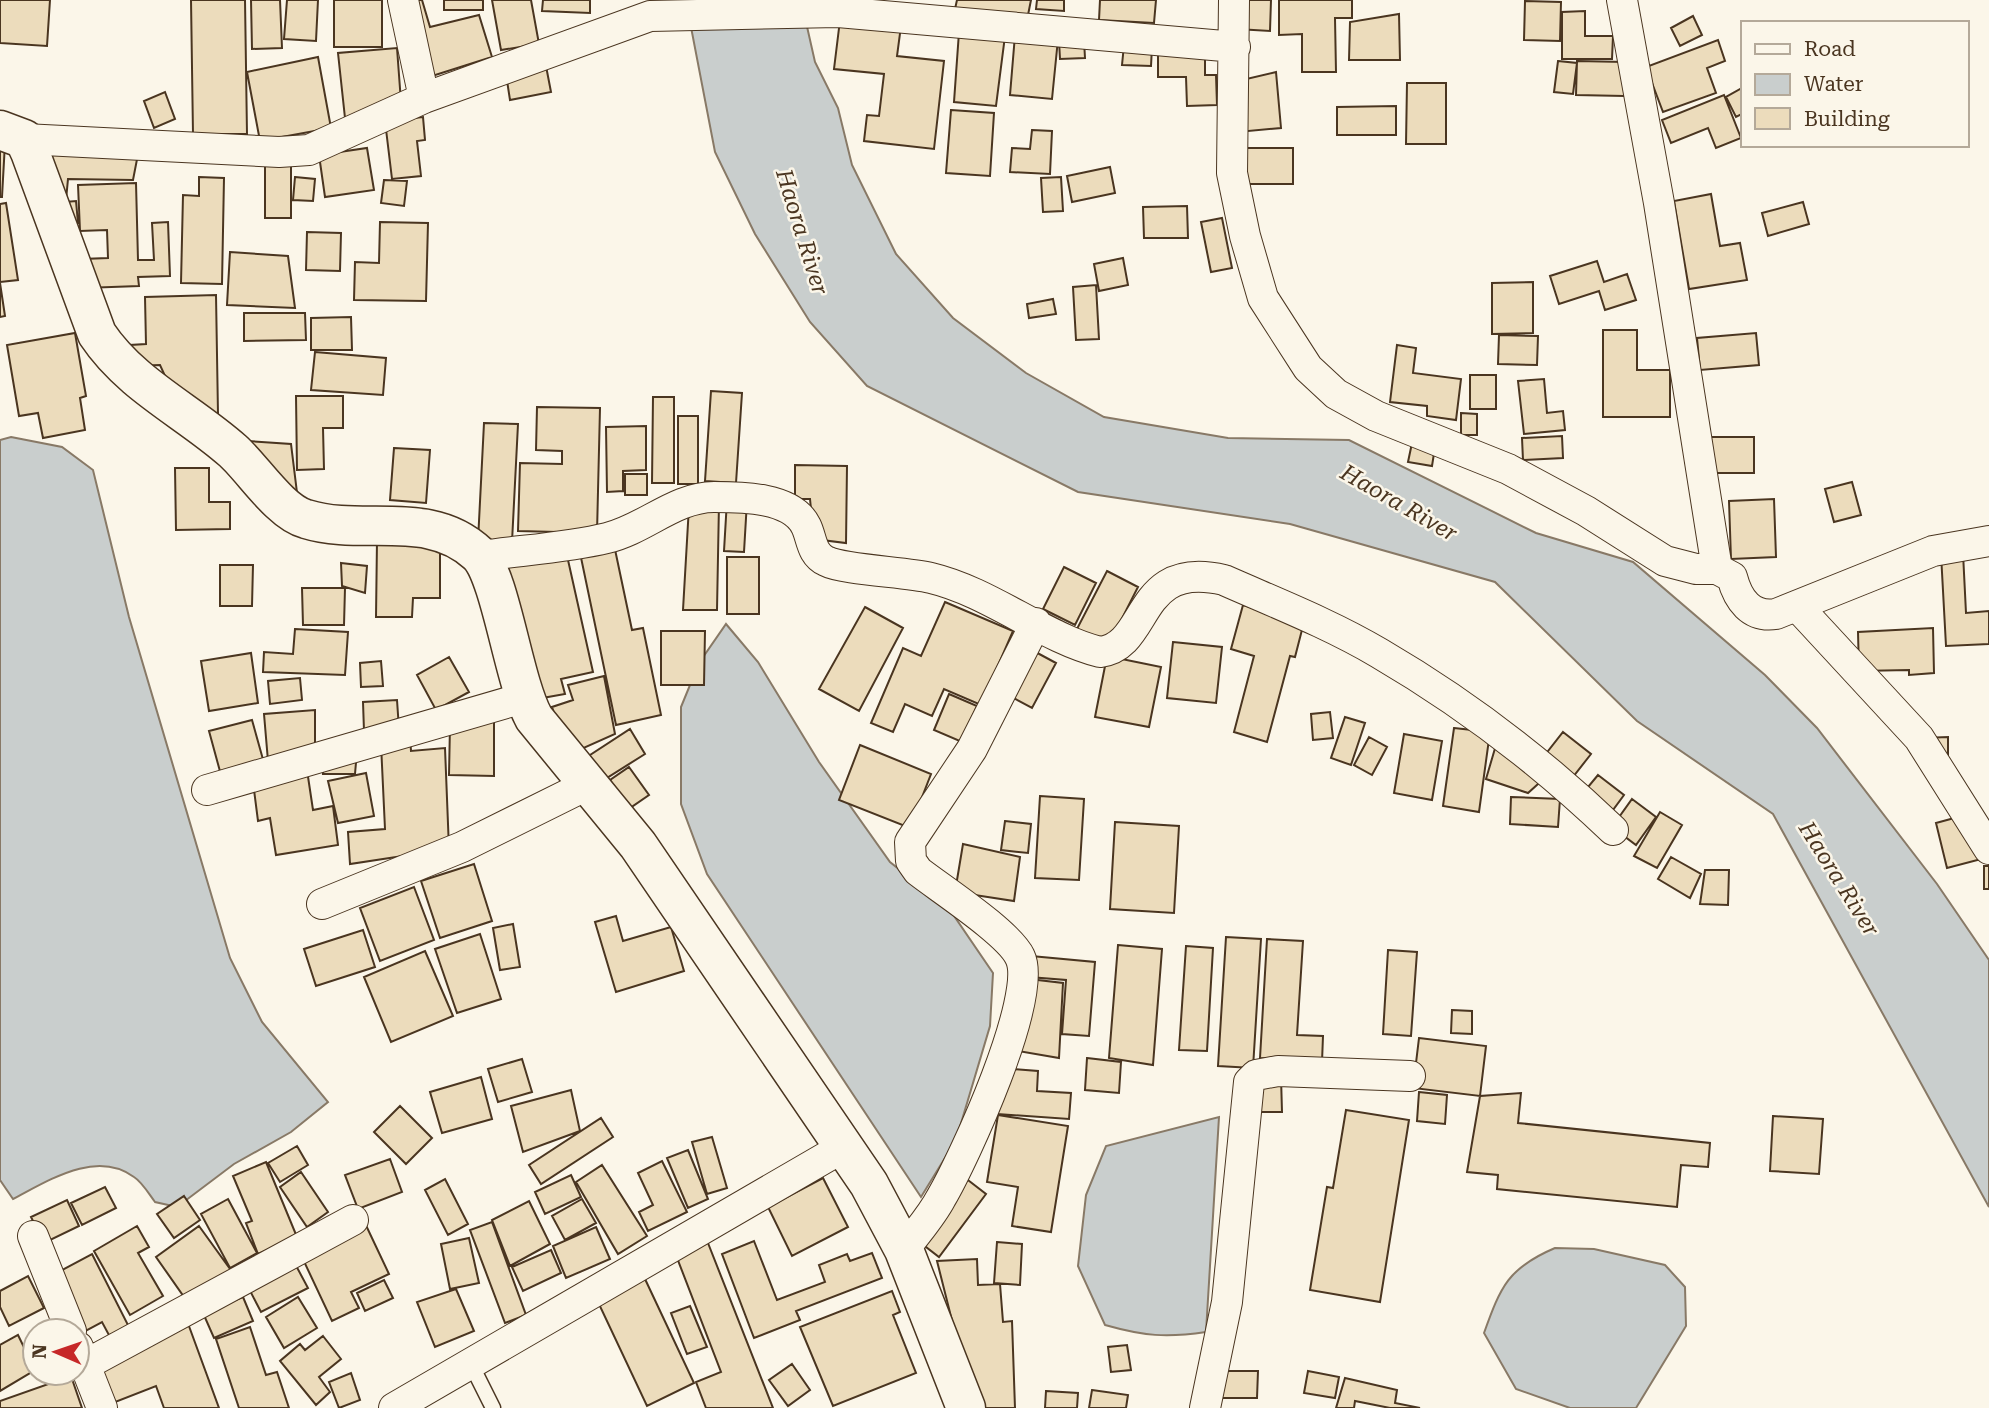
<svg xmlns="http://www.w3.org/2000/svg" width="1989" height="1408" font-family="'Roboto Serif',serif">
  <rect width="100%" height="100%" fill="#fbf6e9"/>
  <path fill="#c9cecd" stroke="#887966" stroke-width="2" d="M691,0H801L815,62L838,108L852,165L896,254L953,318L1026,373L1104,417L1228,438L1349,440L1536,533L1633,562L1765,675L1817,728L1937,884L1989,960V1207L1773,814L1637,721L1495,582L1290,524L1078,492L867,386L810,322L755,234L715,152L690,22Z
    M11,437L62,447L93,470L129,617L230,958L262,1022L328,1102L291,1132L234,1164L177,1207L155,1202C149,1194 142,1182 134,1177C96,1149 48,1181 13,1199L0,1180V440Z
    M726,624L758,662L819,762L890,862L950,910L993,973L990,1026L956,1140L921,1197L707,874L681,804V707L699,663Z
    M1219,1117L1206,1332C1166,1338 1144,1336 1105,1325L1078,1266L1086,1195L1106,1146Z
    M1555,1248L1594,1249L1665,1265L1685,1287L1686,1326L1636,1408H1570L1516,1389L1484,1333C1501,1286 1508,1268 1555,1248Z"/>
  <path fill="#ecdcbc" stroke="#4a3520" stroke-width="2" d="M0,0H50L47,46L0,43Z
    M191,0H245L247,134H193Z
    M251,0H280L282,48L252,49Z
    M287,0H318L316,41L284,39Z
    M334,0H382V47H334Z
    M410,0H422L430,27L479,15L492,57L429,77Z
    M444,0H483V10H444Z
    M492,0H531L539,44L501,50Z
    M543,0H590V13L542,11Z
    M957,0H1031L1027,20L955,9Z
    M1037,0H1064V11L1036,9Z
    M1100,0H1156L1154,23L1099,20Z
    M1238,0H1271L1270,31L1237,29Z
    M1279,0H1352V18H1335L1336,72H1302V34L1279,35Z
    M1525,1L1561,2L1560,41L1524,40Z
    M1585,11V36H1613L1612,59H1562V12Z
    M1399,14L1400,60H1349L1350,22Z
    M1693,16L1702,35L1680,46L1671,28Z
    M840,20L901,26L897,56L944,61L934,149L864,141L867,115L879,116L884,74L834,69Z
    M959,32L1005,36L996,106L954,102Z
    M1015,35L1058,39L1052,99L1010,95Z
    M1084,40L1085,58L1060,59L1059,41Z
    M1718,40L1725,61L1707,68L1716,93L1663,112L1646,67Z
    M1205,44V75H1216L1217,105L1187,106L1186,77H1158V45Z
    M1124,45L1152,47L1151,66L1122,65Z
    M397,48L401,102L345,118L338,53Z
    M318,57L331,128L260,141L247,72Z
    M1558,61L1577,63L1573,94L1554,92Z
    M1577,61L1625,62L1624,96L1576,95Z
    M546,66L551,92L510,100L506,74Z
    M1276,72L1281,128L1238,132L1242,80Z
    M1407,83H1446V144H1406Z
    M1742,88V114L1736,117L1726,97Z
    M165,92L175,119L154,128L144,101Z
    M1724,95L1741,138L1716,148L1708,128L1671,143L1662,120Z
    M1396,106V135H1337V107Z
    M951,110L994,113L990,176L946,173Z
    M423,117L425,140L417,141L421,176L392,179L385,121Z
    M1032,130L1052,131L1050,174L1010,172L1012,148L1030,149Z
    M0,142L5,143L2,197H0Z
    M43,146L139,149L133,180L68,179L66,200Z
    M367,148L374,190L325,197L319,155Z
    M1244,148H1293V184H1243Z
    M265,165H291V218H265Z
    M1110,167L1115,193L1072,202L1067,176Z
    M199,177L224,178L222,284L181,283L183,195L199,196Z
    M295,177L315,179L313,201L293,200Z
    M1061,177L1063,211L1043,212L1041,178Z
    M384,180L407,181L404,206L381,203Z
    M136,183L138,260H154L152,223L168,222L170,276L138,277L139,286L84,288L82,259L108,258L107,230L80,231L78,185Z
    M1711,194L1720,246L1740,243L1747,280L1689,289L1674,201Z
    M76,201L78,223L61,222L53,203Z
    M1803,202L1809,224L1768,236L1762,213Z
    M6,203L18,280L0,282V204Z
    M1187,206L1188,238H1144L1143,207Z
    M1222,218L1232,268L1211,272L1201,222Z
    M380,222L428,223L426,301L354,300L355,262L379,263Z
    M307,232L341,233L340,271L306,270Z
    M230,252L288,256L295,308L227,305Z
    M1123,258L1128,285L1099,291L1094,264Z
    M1597,261L1604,282L1627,274L1636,300L1605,310L1599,291L1559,304L1550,276Z
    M1533,282V333L1492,334V283Z
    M0,283L5,316L0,317Z
    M1096,285L1099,339L1076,340L1073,287Z
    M216,295L218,414L176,400L160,365L130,366V345L146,344L145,297Z
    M1053,299L1056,314L1029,318L1027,304Z
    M244,313H305L306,340L244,341Z
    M351,317L352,350H311V318Z
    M1603,330H1637V370H1670V417H1603Z
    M75,333L86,396L80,398L85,430L43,438L38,413L19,416L7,345Z
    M1756,333L1759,365L1700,370L1697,338Z
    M1499,335L1538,336L1537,365L1498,364Z
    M1397,345L1416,348L1413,373L1461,379L1456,420L1427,416V406L1390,402Z
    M315,352L386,358L383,395L311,390Z
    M1470,375H1496V409H1470Z
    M1544,379L1547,413L1563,411L1565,430L1524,434L1518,381Z
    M711,391L742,393L736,483L705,481Z
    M296,396H343V428H323L324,469L297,470Z
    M653,397H674V483H652Z
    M537,407L600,408L597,533L518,531L520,463L562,464V451L536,450Z
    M1461,413L1477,414V435H1461Z
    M678,416H698V484H678Z
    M484,423L518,424L512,542L478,541Z
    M646,426V470L623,471V491L607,492L606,427Z
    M1562,436L1563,458L1523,460L1522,438Z
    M1709,437H1754V473H1709Z
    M247,441L291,444L299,509Z
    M1412,443L1435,447L1432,466L1408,462Z
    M394,448L430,450L426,503L390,500Z
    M795,465L847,466L846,543L814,539L810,499H795Z
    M175,468H209V502H230V529L176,530Z
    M625,474H647V495H625Z
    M1852,482L1861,515L1834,522L1825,489Z
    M1774,499L1776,557L1731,559L1729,501Z
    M727,500L747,501L744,552L724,551Z
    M719,503L717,610H683L689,506Z
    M377,540L440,541V598H413L412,617H376Z
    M613,540L632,630L643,628L661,715L616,725L579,548Z
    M566,551L593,672L561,679L565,694L531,700L494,563Z
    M1963,553L1966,613L1989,611V644L1946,646L1941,554Z
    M727,557H759V614H727Z
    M341,563L367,566L365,593L342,586Z
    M220,565H253L252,606H220Z
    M1064,567L1096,583L1075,625L1043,609Z
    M1107,571L1138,587L1106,650L1043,618L1046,613L1077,629Z
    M302,588H345L344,625H303Z
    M945,602L1013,631L981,705L944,689L932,716L905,704L893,732L871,723L903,648L921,656Z
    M1243,605L1304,622L1295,657L1290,656L1267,742L1234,732L1254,656L1231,649Z
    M865,607L903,628L859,711L819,689Z
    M1933,628L1934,673L1909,675V670L1859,671L1858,632Z
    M295,629L348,632L345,675L263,672L264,652L293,654Z
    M661,631H705L704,685H661Z
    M1173,642L1222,647L1216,703L1167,698Z
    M1030,649L1056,663L1032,708L1008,695Z
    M251,653L258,703L209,711L201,661Z
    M1107,656L1161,667L1149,727L1095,717Z
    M449,657L469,692L436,710L417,675Z
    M381,661L383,686L361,687L360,663Z
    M604,676L615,734L568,755L552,707L573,700L568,685Z
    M300,678L302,700L270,704L268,681Z
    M949,694L977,706L962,742L934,730Z
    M397,700L399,729L364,731L363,702Z
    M315,710V749L268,761L264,714Z
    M1330,712L1333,738L1313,740L1311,714Z
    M1345,717L1365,723L1351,765L1331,758Z
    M252,720L264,763L221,775L209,731Z
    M494,720V776L449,775L450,725Z
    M1454,728L1490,732L1479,812L1443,806Z
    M630,729L645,754L602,781L587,757Z
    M1563,732L1591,754L1569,782L1541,760Z
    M1404,734L1442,741L1432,800L1394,793Z
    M410,736L411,751L445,748L449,849L350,864L348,832L385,829L381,744Z
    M1369,737L1387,747L1372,775L1354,765Z
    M1948,737V761L1923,738Z
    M860,745L931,774L910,828L839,800Z
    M1496,745L1548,775L1528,793L1486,779Z
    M357,751L355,774H323L324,760Z
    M629,767L649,795L630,808L610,780Z
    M307,770L313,810L333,806L338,845L276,855L270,818L258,821L253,782Z
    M366,773L374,816L338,823L328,781Z
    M1598,775L1624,795L1610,814L1583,793Z
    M1040,796L1084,799L1079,880L1035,878Z
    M1511,797L1560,799L1558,827L1510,824Z
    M1632,799L1656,817L1636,845L1612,827Z
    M1980,811L1989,857L1947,868L1936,823Z
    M1660,812L1682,825L1657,868L1634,856Z
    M1005,821L1031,824L1028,853L1001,850Z
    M1115,822L1179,826L1174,913L1110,909Z
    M963,844L1020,857L1014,901L955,892Z
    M1671,857L1701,874L1690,898L1658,879Z
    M474,864L492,921L440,938L421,881Z
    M1984,866H1989V889H1984Z
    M1705,870H1729L1728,905L1700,904Z
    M414,887L434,940L380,961L360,908Z
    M616,916L623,941L671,927L684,971L616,992L595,922Z
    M513,924L520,967L500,970L493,928Z
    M363,930L375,967L316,986L304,949Z
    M480,934L501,999L457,1013L435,949Z
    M1226,937L1261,939L1253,1068L1218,1066Z
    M1267,939L1303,941L1297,1035L1323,1036L1322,1062L1260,1058Z
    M1118,945L1162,949L1153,1065L1109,1058Z
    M1186,946L1213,948L1207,1051L1179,1050Z
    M1388,950L1417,952L1411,1036L1383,1034Z
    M425,951L453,1016L391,1042L364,977Z
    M1031,956L1095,962L1089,1036L1062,1034L1066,980L1029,977Z
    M1029,979L1063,983L1059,1058L1018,1051Z
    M1452,1010L1472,1011V1034L1451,1033Z
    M1419,1038L1486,1046L1480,1096L1413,1088Z
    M1087,1058L1121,1062L1119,1093L1085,1090Z
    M522,1059L532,1092L498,1102L488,1069Z
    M1000,1068L1038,1071L1037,1091L1071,1093L1069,1119L997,1114Z
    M481,1077L492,1119L442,1133L430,1092Z
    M1281,1077L1282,1112H1251L1255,1083Z
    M571,1090L580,1131L523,1152L511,1106Z
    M1419,1092L1447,1095L1445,1124L1417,1121Z
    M1521,1093L1518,1123L1710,1143L1708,1167L1681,1165L1677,1207L1497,1189L1498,1175L1467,1172L1480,1096Z
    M400,1106L432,1138L406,1164L374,1132Z
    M1346,1110L1409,1120L1380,1302L1310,1290L1327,1187L1333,1188Z
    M998,1115L1068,1126L1051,1232L1012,1226L1018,1187L987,1182Z
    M1773,1116L1823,1119L1819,1174L1770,1171Z
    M601,1118L613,1137L541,1184L529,1165Z
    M712,1137L727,1188L707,1194L692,1142Z
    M297,1146L308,1165L280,1182L268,1163Z
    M688,1150L708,1199L688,1208L667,1158Z
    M390,1159L402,1192L358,1209L345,1175Z
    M662,1161L687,1212L648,1231L639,1212L653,1205L638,1173Z
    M266,1162L297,1237L258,1254L246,1223L252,1221L233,1176Z
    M602,1165L647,1236L618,1254L576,1182Z
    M301,1172L328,1212L307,1227L280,1187Z
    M571,1175L581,1197L545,1214L535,1192Z
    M964,1177L986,1194L939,1257L917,1240Z
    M823,1178L848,1227L792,1256L768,1207Z
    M445,1179L468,1224L448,1235L425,1190Z
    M105,1187L116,1208L82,1225L71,1203Z
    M184,1196L200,1220L174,1238L157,1214Z
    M228,1199L257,1253L230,1268L201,1214Z
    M582,1199L596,1223L565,1240L552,1216Z
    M67,1200L79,1226L44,1243L31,1217Z
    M529,1201L550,1244L510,1266L492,1220Z
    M363,1219L389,1274L351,1292L359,1308L332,1321L301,1255Z
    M492,1222L526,1315L505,1323L470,1230Z
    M137,1226L149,1247L138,1253L163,1296L130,1315L94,1251Z
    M199,1226L233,1273L189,1304L156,1257Z
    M596,1227L610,1259L566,1278L553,1246Z
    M469,1238L479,1283L450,1289L441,1244Z
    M706,1238L773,1408H706L696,1382L721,1372L674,1250Z
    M754,1241L777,1300L825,1282L819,1265L847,1254L850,1261L872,1253L882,1278L796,1311L800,1320L754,1338L722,1254Z
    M997,1242L1022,1244L1020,1285L994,1283Z
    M551,1250L561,1273L523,1291L512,1267Z
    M92,1254L129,1327L110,1337L102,1322L80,1334L51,1276Z
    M977,1259L978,1285L1000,1284L1003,1322L1012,1321L1015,1408H974L937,1261Z
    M293,1260L308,1288L261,1312L246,1283Z
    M28,1276L44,1308L9,1326L0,1307V1291Z
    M645,1279L694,1383L647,1406L598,1302Z
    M384,1280L393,1298L365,1311L357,1293Z
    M456,1289L474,1331L435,1347L417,1302Z
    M892,1291L900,1312L893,1315L916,1373L833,1406L800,1327Z
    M243,1297L253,1321L214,1338L203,1313Z
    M298,1297L317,1328L284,1348L266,1317Z
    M690,1306L707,1347L687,1354L671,1313Z
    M186,1318L219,1408H164L156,1386L105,1406L93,1373Z
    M250,1327L266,1375L277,1372L289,1408H239L216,1339Z
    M18,1335L35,1370L0,1391V1345Z
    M323,1336L341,1359L319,1377L330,1392L316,1405L280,1361L300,1344L305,1350Z
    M1127,1345L1131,1370L1111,1372L1108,1347Z
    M792,1364L810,1390L788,1406L769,1380Z
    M1216,1371H1258L1257,1398H1216Z
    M1308,1371L1339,1377L1335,1398L1304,1393Z
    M351,1373L360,1400L339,1408L329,1382Z
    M71,1376L82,1408H0V1401Z
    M1345,1378L1397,1390L1395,1403L1420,1408H1390L1355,1401L1354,1408H1336Z
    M1092,1390L1128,1395L1126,1408H1089Z
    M1046,1391L1078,1393L1077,1408H1045Z"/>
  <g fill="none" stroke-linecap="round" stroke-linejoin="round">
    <defs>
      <path id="lane" d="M471,1364L493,1408"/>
      <path id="street" d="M403,0L424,98
        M1234,0L1232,173L1245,236L1263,298L1308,368L1336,394L1376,416L1508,469L1586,511L1665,561L1696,569H1717L1732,577C1738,600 1751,618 1776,614L1933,551L1989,541
        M1622,0L1659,203L1717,569
        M24,139L279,152L309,150L424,98L650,16L838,12L1235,47
        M481,556C522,550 566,548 607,538C645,529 675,497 714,497C742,497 792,497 806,526C812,538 811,554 826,561C843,570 907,572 931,578C990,592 1044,638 1100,652C1151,646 1134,559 1224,580C1276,603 1330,624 1379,653C1463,702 1543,763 1613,830
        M1797,606L1919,738L1989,849
        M207,790L523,698
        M322,904L462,847L587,785
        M33,1236L71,1331
        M904,1250C916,1233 931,1217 941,1198C964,1159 1039,996 1020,957C1009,933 941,889 918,871L911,861L910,842L972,749L1036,623
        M78,1347L102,1408
        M85,1365L353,1220
        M394,1408L842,1148
        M1205,1408L1227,1302L1249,1082L1256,1075L1278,1071L1410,1076"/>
      <path id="secondary" d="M0,130L24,139L30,152L97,334C131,385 188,411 233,451C253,469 280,512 306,519C364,537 429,508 478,554C501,576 513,680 534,718L638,845L869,1184L904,1250L966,1408"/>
    </defs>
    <use href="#lane" stroke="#4a3520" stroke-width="17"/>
    <use href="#street" stroke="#4a3520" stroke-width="32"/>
    <use href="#secondary" stroke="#4a3520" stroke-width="41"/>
    <use href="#lane" stroke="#fbf6e9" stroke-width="14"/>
    <use href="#street" stroke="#fbf6e9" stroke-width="30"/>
    <use href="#secondary" stroke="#fbf6e9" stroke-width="38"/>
  </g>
  <g text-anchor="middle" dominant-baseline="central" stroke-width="5" stroke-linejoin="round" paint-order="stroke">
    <g font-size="23" font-style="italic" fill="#4a3520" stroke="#fbf6e9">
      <text transform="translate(802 232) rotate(73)">Haora River</text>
      <text transform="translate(1399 503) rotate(30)">Haora River</text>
      <text transform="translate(1839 879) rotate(58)">Haora River</text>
    </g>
  </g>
  <rect x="1741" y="21" width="228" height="126" fill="#fbf6e9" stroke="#b4a999" stroke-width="2"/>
  <rect x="1755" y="44" width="35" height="10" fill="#fbf6e9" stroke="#b4a999" stroke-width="2"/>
  <text x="1804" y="56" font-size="21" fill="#4a3520">Road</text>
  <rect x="1755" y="74" width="35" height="21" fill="#c9cecd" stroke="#b4a999" stroke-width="2"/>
  <text x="1804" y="91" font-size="21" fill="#4a3520">Water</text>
  <rect x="1755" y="108" width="35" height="21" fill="#ecdcbc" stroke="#b4a999" stroke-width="2"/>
  <text x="1804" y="126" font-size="21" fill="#4a3520">Building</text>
  <g transform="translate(56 1352) rotate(272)"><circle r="33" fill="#fbf6e9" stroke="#b4a999" stroke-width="2"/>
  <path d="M0-5L12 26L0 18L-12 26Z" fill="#c62828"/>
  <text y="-10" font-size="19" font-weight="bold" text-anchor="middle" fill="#4a3520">N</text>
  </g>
</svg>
